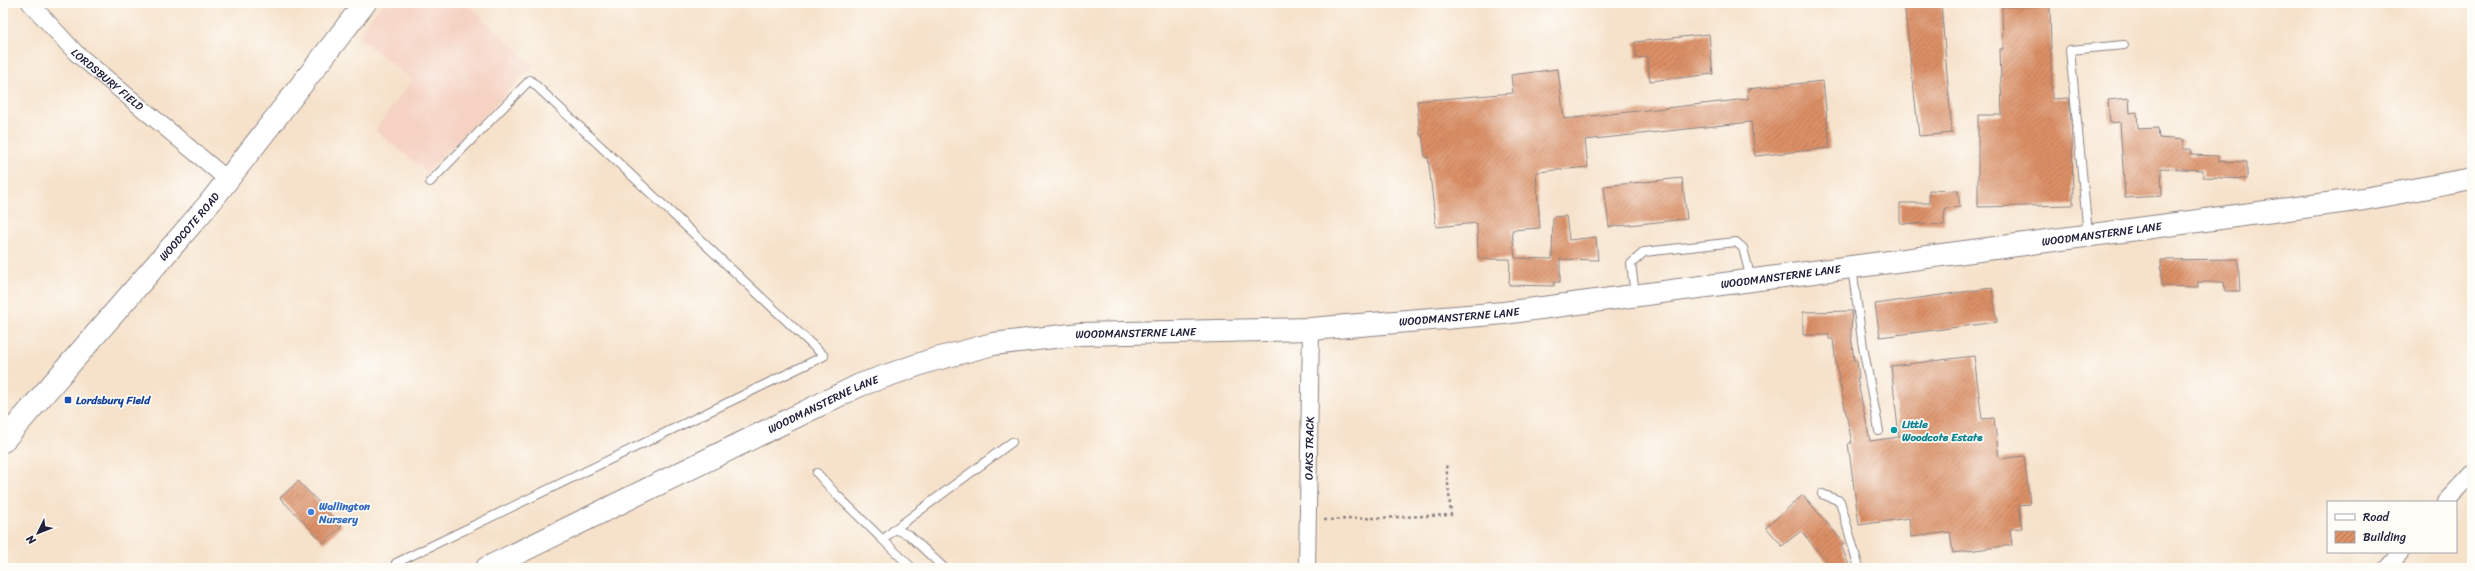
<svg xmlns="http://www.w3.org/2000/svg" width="2475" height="571" font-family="Sriracha,sans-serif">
  <defs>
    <pattern id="building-hatch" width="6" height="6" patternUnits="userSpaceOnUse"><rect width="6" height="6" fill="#dc9066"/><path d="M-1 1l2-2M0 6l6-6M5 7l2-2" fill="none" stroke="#b27555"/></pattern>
  </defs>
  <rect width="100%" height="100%" fill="#fdfcf7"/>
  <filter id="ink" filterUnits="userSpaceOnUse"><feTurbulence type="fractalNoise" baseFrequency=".025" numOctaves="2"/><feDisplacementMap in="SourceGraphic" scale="8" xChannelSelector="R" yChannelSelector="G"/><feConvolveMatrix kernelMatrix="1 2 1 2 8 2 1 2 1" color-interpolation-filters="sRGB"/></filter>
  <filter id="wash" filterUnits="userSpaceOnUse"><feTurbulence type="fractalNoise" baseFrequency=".012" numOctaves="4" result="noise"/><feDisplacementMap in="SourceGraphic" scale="16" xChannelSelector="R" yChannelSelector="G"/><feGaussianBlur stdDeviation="0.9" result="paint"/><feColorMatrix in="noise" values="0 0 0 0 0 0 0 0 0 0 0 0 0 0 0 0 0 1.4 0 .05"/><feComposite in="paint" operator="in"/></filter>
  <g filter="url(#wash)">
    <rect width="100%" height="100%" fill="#f6e2cb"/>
    <path fill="#f5d2c2" d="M383,3H466L534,66L427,172L375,130L412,80L357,36Z"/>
    <path fill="#92c87b" stroke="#5a755b" d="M2136,561L2137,568H2090Z"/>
    <g id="blocks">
      <path fill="url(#building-hatch)" d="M1904,3H1941L1952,133L1919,136Z
        M2050,6L2052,99L2069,98L2072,137L2073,205L1978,207V115H2002L2000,49H2003L2002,7Z
        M1709,34L1713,74L1650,81L1647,57L1636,58L1635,42Z
        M1558,69L1564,119L1748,99L1747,89L1823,81L1830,148L1755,156L1751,122L1585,140L1588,167L1538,172L1536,174L1540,228L1512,230L1515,258L1552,259L1553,217L1566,216L1569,240L1596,237L1598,260L1560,259V282H1554V286L1509,285L1510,259H1478L1477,223L1436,227L1428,157H1425L1422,134L1420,135L1417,101L1513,93L1511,75Z
        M2129,98L2130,113L2137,112L2138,129L2158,128L2159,138L2184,140L2183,149H2191L2190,155L2218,156V161L2247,162V179L2203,177V170L2161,168L2162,196L2125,198L2120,122L2110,123L2108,100Z
        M1682,178L1687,219L1609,227L1604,186Z
        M1929,190L1958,191L1960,207L1945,208L1944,225L1900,223V203H1929Z
        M2238,259L2240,291H2225L2224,282H2198V287L2162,286L2161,260Z
        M1992,288L1997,322L1880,337L1875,304Z
        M1852,311L1851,334L1854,361H1857L1859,378H1857L1870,441L1899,437L1891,366L1974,356L1982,419L1994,418L1999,459L2024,456L2030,504L2019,505L2022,528L2010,529L2012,545L1953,553L1950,532L1911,537L1909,518L1859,525L1848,443H1852L1836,364L1833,339H1829V335H1803V312Z
        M298,481L342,526L324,543L280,498Z
        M1803,495L1844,543L1841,545L1850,568H1832L1801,531L1782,546L1766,527Z"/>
    </g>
  </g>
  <g filter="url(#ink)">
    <use href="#blocks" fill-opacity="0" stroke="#8c8283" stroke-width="1"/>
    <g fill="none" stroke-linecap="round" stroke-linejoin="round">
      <defs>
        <path id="lane" d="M2088,234L2070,50L2124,45
          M1852,268L1863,347L1879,431
          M1635,294L1631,264L1644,252L1736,242L1743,248L1751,279
          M817,473L835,493L883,540
          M1822,494L1840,501L1859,568
          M895,529L1012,442
          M398,568L396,563L824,356L530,80L430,182
          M912,568L883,540L895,529L909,535L944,568"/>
        <g id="street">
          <path id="s1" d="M30,3L76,53L228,180"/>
          <path d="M2445,502L2472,473"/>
          <path id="s2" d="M1307,568L1311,329"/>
          <path d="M2387,568L2401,552"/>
        </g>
        <g id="secondary">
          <path id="s3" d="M487,568L860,385L929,361L993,344L1080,334L1311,329L1504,313L2364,199L2472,179"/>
        </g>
        <g id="primary">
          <path id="s4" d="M3,441L208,205L365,3"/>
        </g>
      </defs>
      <use href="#lane" stroke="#8c8283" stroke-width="10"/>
      <use href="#street" stroke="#8c8283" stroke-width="18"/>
      <use href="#secondary" stroke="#8c8283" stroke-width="24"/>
      <use href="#primary" stroke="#8c8283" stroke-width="24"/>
      <path stroke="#8c8283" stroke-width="2.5" stroke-dasharray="3 3" stroke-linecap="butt" d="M1324,520L1451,515L1446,463"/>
      <use href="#lane" stroke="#fff" stroke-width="8"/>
      <use href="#street" stroke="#fff" stroke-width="16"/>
      <use href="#secondary" stroke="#fff" stroke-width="22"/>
      <use href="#primary" stroke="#fff" stroke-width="22"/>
    </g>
  </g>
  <rect fill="#1a4fb4" stroke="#fdfcf7" stroke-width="1.5" x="64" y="396" width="8" height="8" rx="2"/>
  <circle fill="#0f9aa8" stroke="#fdfcf7" stroke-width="1.5" cx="1894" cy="430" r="4"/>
  <circle fill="#3f7fe0" stroke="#fdfcf7" stroke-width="1.5" cx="311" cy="512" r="4"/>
  <g text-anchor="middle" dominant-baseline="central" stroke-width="3.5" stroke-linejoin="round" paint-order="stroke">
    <g font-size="11" fill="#22223b" stroke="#fdfcf7">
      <text stroke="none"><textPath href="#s1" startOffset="109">LORDSBURY FIELD</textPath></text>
      <text stroke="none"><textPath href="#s4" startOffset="284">WOODCOTE ROAD</textPath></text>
      <text stroke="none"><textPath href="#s3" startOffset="1670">WOODMANSTERNE LANE</textPath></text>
      <text stroke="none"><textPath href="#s3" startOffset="1346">WOODMANSTERNE LANE</textPath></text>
      <text stroke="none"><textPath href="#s3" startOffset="1022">WOODMANSTERNE LANE</textPath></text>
      <text stroke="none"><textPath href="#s3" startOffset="698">WOODMANSTERNE LANE</textPath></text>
      <text stroke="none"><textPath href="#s3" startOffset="374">WOODMANSTERNE LANE</textPath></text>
      <text stroke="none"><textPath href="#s2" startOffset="120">OAKS TRACK</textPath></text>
    </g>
    <g font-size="11" font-weight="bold" fill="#164399" stroke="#fdfcf7" text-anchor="start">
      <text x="76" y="400">Lordsbury Field</text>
    </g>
    <g font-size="11" font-weight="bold" fill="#0d838f" stroke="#fdfcf7" text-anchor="start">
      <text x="1902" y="424">Little<tspan x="1902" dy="13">Woodcote Estate</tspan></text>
    </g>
    <g font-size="11" font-weight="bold" fill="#366cbe" stroke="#fdfcf7" text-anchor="start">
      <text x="319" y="506">Wallington<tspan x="319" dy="13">Nursery</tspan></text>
    </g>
  </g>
  <rect width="2475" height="571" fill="none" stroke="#fdfcf7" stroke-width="16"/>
  <rect x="2327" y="501" width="130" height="52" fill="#fdfcf7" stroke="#a5a5ac"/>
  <rect x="2335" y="514" width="20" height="6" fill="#ffffff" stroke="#a5a5ac"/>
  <text x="2363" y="521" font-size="12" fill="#22223b">Road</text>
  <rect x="2335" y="531" width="20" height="12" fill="url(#building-hatch)" stroke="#a5a5ac"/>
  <text x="2363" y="541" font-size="12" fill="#22223b">Building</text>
  <g transform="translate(38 533) rotate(227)" stroke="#fdfcf7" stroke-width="3" paint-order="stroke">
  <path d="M0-3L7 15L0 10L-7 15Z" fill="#22223b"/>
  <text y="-6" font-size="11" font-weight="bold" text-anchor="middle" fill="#22223b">N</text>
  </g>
</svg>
